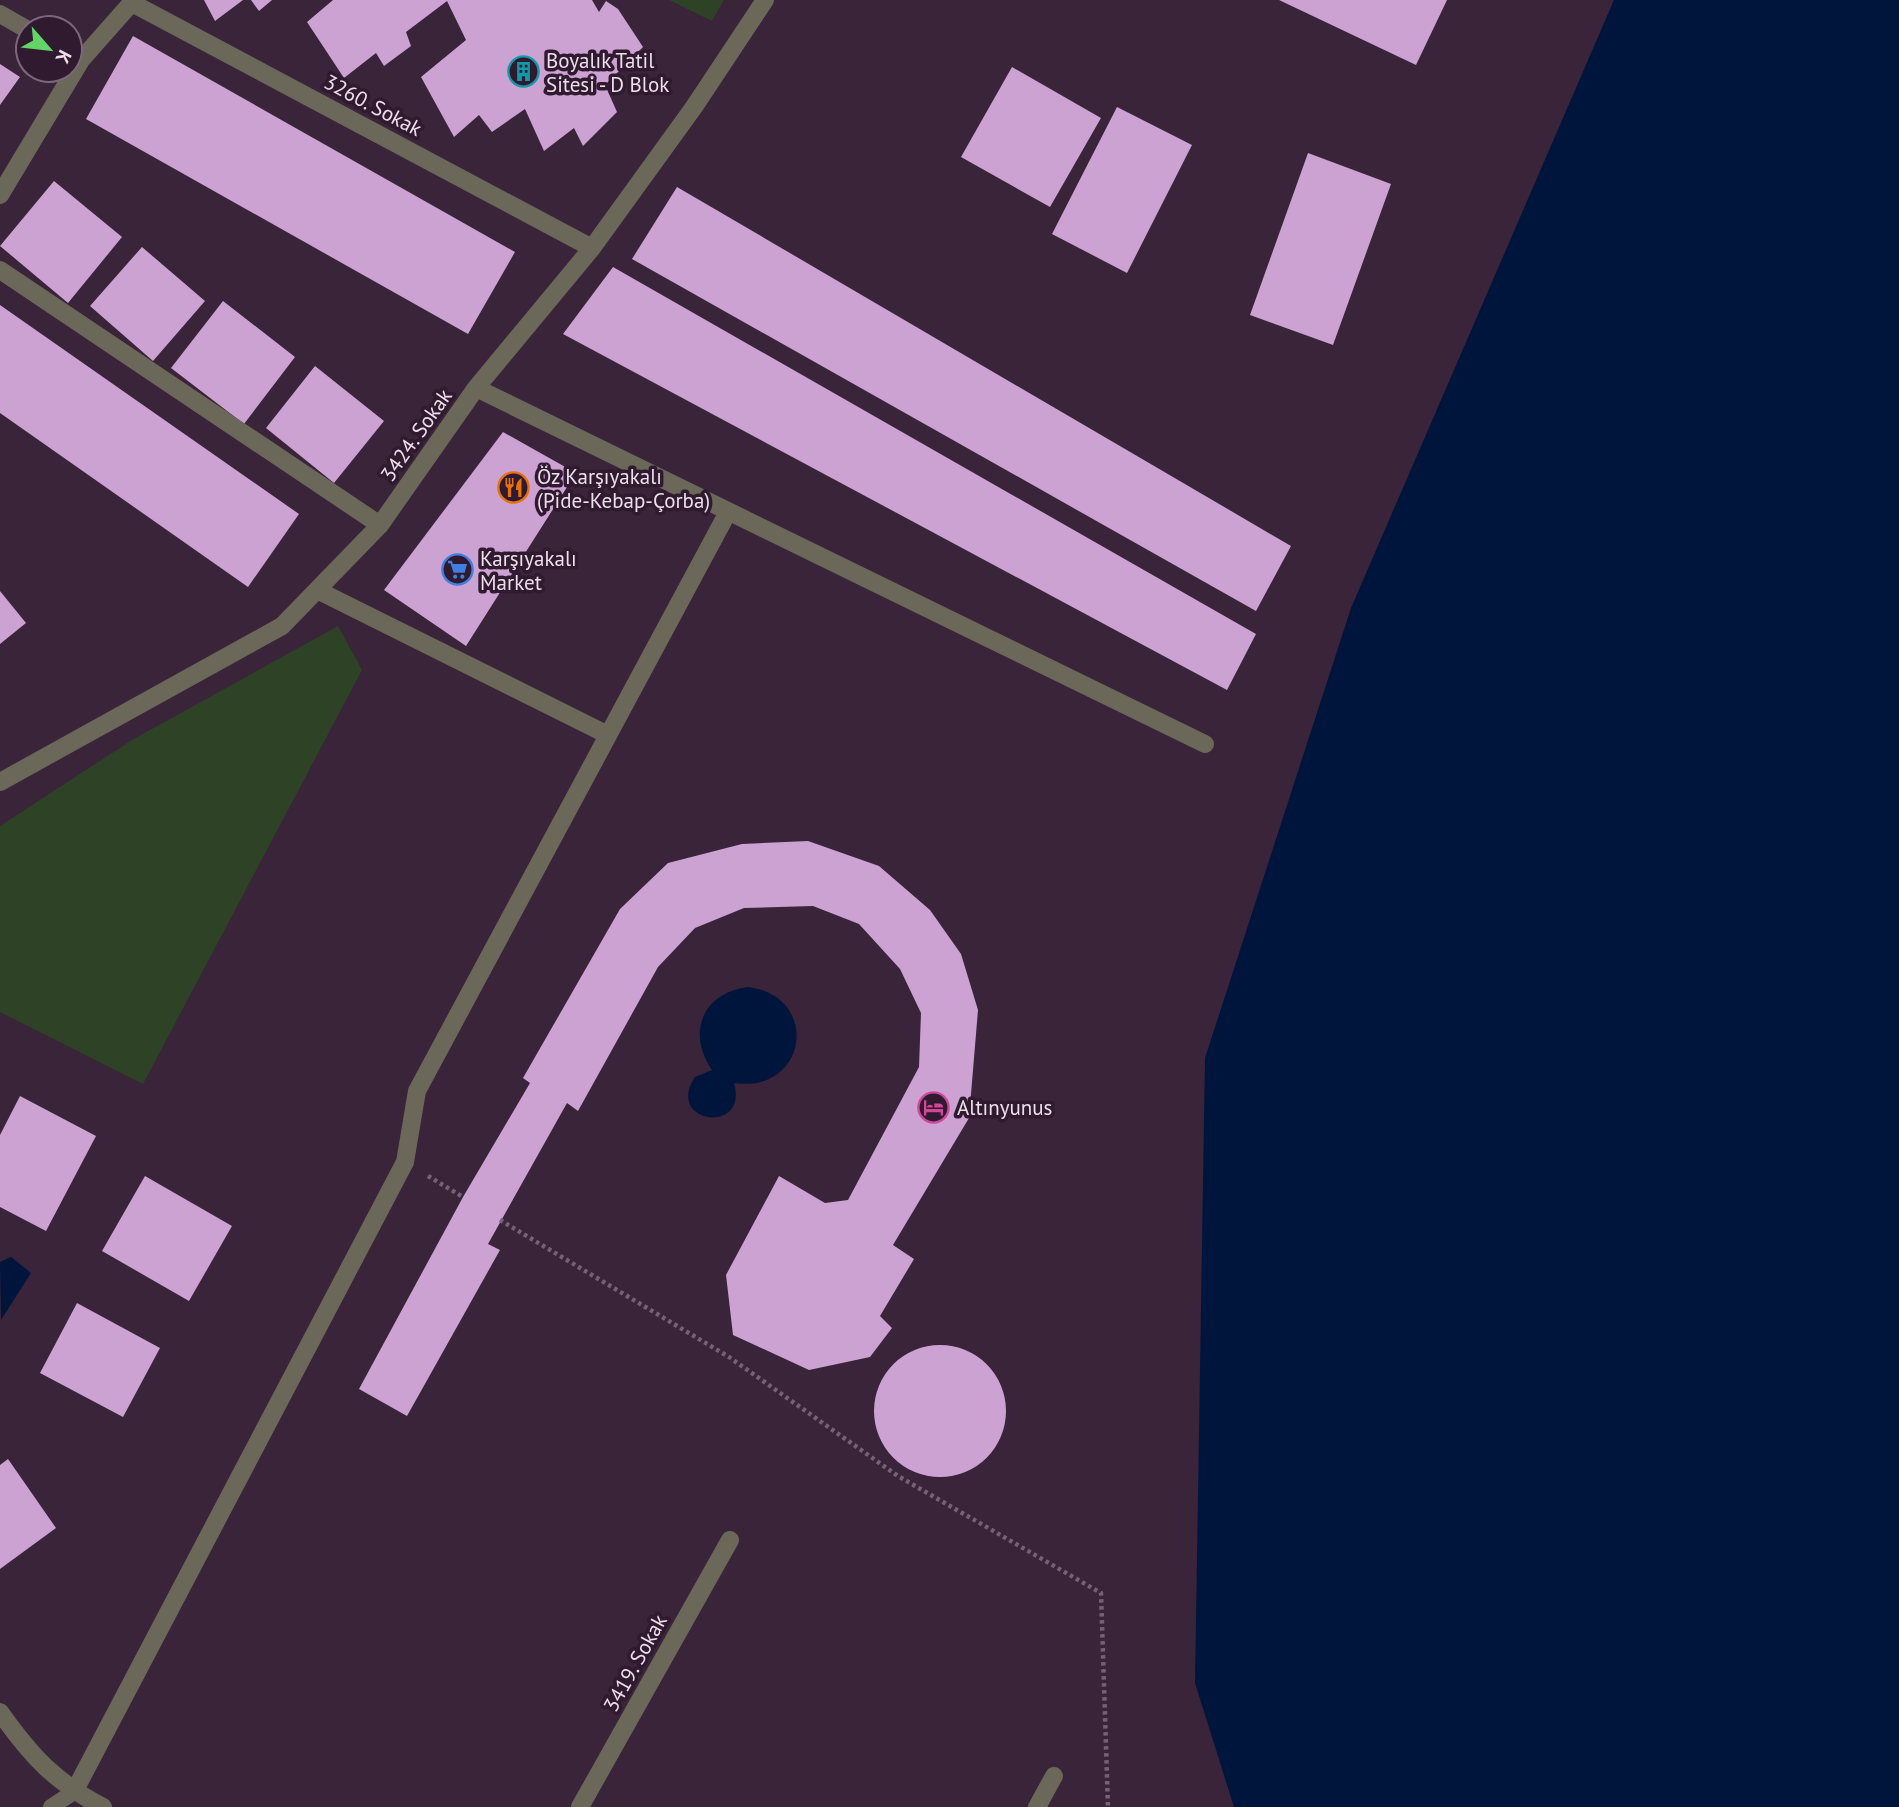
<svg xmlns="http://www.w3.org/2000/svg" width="1899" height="1807" font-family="'PT Sans',sans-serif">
  <rect width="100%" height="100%" fill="#392439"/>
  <path fill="#2e4325" d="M669,0H724L712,21Z
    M338,626L362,670L143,1084L0,1012V826L132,740Z"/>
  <path fill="#00153b" d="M1614,0H1899V1807H1234L1195,1683L1205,1058L1351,608Z
    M748,987C821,996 808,1094 734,1083C749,1136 664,1123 695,1077L712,1070C686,1032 703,993 748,987Z
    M11,1257L31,1273L1,1320L0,1262Z"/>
  <path fill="#cba2d2" d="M204,0H243L215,21Z
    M251,0H272L259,11Z
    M333,0H592L599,12L606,1L618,9L643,47L605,85L617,112L583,146L574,128L544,151L525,109L492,132L479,115L454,137L421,77L466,40L447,1L406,32L411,46L384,66L376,53L344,78L307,22Z
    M1279,0H1447L1416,65Z
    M133,36L515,252L468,334L86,119Z
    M0,64L20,77L0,105Z
    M1012,67L1101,118L1050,207L961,157Z
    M1117,107L1192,145L1127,273L1052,234Z
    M1308,153L1391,184L1333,345L1250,315Z
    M54,181L122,237L68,303L0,246Z
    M677,187L1291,546L1256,611L632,259Z
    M142,247L205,301L153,361L90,306Z
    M613,267L1256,634L1227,690L563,334Z
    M223,301L295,357L244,424L171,368Z
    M0,305L299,514L248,587L0,413Z
    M315,366L384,421L334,483L266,428Z
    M503,432L576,473L466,646L384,590Z
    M0,591L26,623L0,644Z
    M808,841L879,866L930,910L961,954L978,1010L969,1118L893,1245L914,1259L880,1316L892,1328L870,1357L809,1370L733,1335L726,1275L779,1176L825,1203L848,1200L919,1067L921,1013L900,969L859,924L813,906L744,908L695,928L658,967L578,1111L567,1103L488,1244L500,1250L407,1416L359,1389L463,1197L530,1083L523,1078L620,909L668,863L742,844Z
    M20,1096L96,1136L46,1231L0,1207V1135Z
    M145,1176L232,1226L189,1301L102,1251Z
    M77,1303L160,1348L123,1417L40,1373Z
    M874 1411a66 66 0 1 1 132 0a66 66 0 1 1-132 0Z
    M8,1459L56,1528L0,1569V1465Z"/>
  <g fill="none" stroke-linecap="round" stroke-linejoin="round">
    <path stroke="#756274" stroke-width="4.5" stroke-dasharray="3.5 3.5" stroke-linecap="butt" d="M428,1176L463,1197
      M500,1220L729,1357L898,1476L1101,1593L1108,1807"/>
    <path stroke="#6b6759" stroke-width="16" d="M51,1807L74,1792"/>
    <path stroke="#6b6759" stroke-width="18" d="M132,3L592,248
      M0,14L28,30
      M0,195L81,60L134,0
      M0,270L380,525
      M476,388L1205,744
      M317,590L608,735
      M0,782L282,626L380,525L476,388L592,248L694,107L765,0
      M0,1712C31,1756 55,1782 103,1807
      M74,1792L405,1162L417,1091L728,512
      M580,1807L730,1540
      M1037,1807L1054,1776"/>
  </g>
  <defs>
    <symbol id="building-ring" viewBox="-11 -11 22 22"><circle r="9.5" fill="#2f1a2f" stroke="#0f9aa8" stroke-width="1.5"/><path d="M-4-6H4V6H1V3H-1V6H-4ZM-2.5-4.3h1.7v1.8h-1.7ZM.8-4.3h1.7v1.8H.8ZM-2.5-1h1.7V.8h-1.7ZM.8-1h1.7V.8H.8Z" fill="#0f9aa8"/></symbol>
    <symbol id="restaurant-ring" viewBox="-11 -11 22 22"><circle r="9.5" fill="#2f1a2f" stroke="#e8710a" stroke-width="1.5"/><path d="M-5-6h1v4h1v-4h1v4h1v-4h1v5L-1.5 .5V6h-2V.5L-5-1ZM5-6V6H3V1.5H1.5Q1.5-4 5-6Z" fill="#e8710a"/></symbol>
    <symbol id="supermarket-ring" viewBox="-11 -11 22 22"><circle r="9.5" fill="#2f1a2f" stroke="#3f7fe0" stroke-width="1.5"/><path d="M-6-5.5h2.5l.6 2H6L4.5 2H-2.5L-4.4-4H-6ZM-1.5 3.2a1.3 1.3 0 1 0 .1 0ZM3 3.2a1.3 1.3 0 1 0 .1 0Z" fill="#3f7fe0"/></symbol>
    <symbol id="hotel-ring" viewBox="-11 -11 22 22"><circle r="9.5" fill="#2f1a2f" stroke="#d1479c" stroke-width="1.5"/><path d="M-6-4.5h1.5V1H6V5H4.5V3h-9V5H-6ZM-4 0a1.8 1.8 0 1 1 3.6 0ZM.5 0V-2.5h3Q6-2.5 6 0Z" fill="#d1479c"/></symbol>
  </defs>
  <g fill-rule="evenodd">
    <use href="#building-ring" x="506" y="54" width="35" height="35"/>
    <use href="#restaurant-ring" x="496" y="470" width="35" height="35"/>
    <use href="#supermarket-ring" x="440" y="552" width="35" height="35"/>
    <use href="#hotel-ring" x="916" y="1090" width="35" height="35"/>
  </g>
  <g text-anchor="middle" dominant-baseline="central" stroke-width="7" stroke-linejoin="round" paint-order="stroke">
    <g font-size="21" fill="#eddeec" stroke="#2f1a2f" text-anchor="start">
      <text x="546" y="60">Boyalık Tatil<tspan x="546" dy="24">Sitesi - D Blok</tspan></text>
      <text x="537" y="476">Öz Karşıyakalı<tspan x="537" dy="24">(Pide-Kebap-Çorba)</tspan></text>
      <text x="480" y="558">Karşıyakalı<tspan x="480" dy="24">Market</tspan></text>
      <text x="957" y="1107">Altınyunus</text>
    </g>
    <g font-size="21" fill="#eddeec" stroke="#2f1a2f">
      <text transform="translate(373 105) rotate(28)">3260. Sokak</text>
      <text transform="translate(416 435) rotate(-55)">3424. Sokak</text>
      <text transform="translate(635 1663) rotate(-61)">3419. Sokak</text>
    </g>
  </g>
  <g transform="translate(49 49) rotate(118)"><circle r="33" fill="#2f1a2f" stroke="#7b687b" stroke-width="2"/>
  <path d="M0-5L12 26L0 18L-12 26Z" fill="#63d468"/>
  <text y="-10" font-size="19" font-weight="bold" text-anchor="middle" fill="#eddeec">K</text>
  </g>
</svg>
